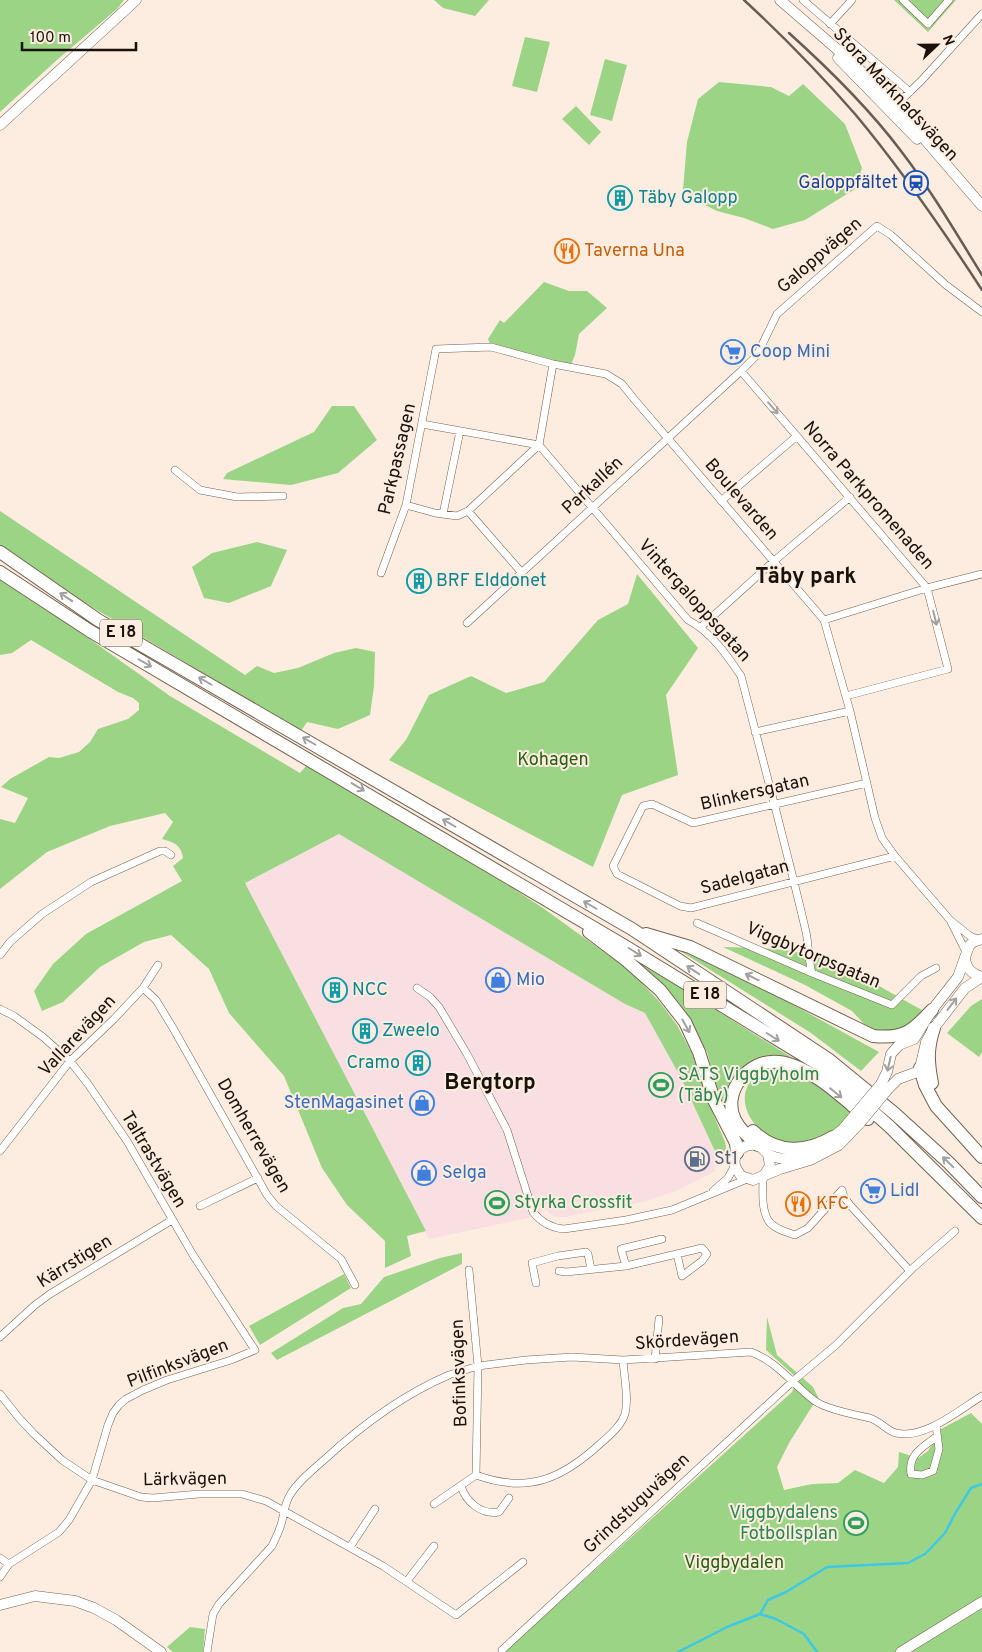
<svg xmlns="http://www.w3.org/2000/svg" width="982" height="1652" font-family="Overpass,sans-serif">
  <rect width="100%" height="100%" fill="#fcede0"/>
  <path fill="#f9dee2" d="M340,834L625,1004L645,1013L681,1078L720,1163L714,1167L716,1171L678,1190L647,1201L565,1217H555L546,1210L528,1218L429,1239L245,883Z"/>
  <path fill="#9cd486" d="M0,0H124L117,9L58,59L0,112Z
    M434,0H489L475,16L443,8Z
    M894,0H956L928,32Z
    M525,37L550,42L537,92L512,86Z
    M605,59L627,65L612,121L590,115Z
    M719,82L771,87L789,96L803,84L845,124L862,168L855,189L805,220L773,229L744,218L717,211L701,203L683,190L687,142L698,99Z
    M576,106L601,132L589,145L562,119Z
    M544,282L569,291H587L607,308L579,334L575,355L570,367L491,347L488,339L500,320L504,323Z
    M332,406H354L377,440L338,473L291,485L223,479L227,473L314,432Z
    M0,511L245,675L257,666L274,673L298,668L334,653L356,648L375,652L374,686L370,715L338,729L307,722L301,731L80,600L0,546Z
    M257,542L287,550L271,586L229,603L204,598L192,567L212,553Z
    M637,574L698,648L666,695L678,775L622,795L593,867L389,760L406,740L429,695L471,676L506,693L544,682L598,620L628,604Z
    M0,577L15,586L170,696L300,773L307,765L497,878L543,908L630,971L658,1000L677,1025L695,1059L709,1104L725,1142L728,1158L719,1160L681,1078L650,1022L645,1013L625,1004L339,834L245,883L426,1231L407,1236L411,1256L385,1268V1241L347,1205L322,1168L284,1076L229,1013L209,969L171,935L144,942L100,967L63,1002L42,1011L34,991L53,964L86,934L182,881L173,866L183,858C181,845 174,842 162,839L173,822L165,813L110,826L47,852L0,889V819L15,823L28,798L1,787L10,779L49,757L59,758L79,752L90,742L98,729L128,719L139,710V703L133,698L118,692L31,640L12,653L0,655Z
    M723,947C757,948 801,948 833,962C864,976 894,995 924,1011L917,1021L892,1033L875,1031L864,1024L852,1011L805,985Z
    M677,949L730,970L879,1052L861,1071L811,1033Z
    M641,963L810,1069L777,1056L757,1059L735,1072L727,1095V1113L719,1095L707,1052L687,1017L640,965Z
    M982,999V1052L979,1057L947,1033L971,1006Z
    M775,1067C801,1068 832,1095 853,1110C848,1117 842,1125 836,1130C827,1137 818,1140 807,1141C796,1143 780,1143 770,1137C737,1117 734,1077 775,1067Z
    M462,1253V1264L277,1360L271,1353L343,1308L361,1304L384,1277L440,1258Z
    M344,1274L351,1288L260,1345L249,1326Z
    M767,1317L777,1355L813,1387L818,1397L789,1443L777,1467L784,1490L812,1484L838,1483L855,1470L884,1483L898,1467L899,1452L918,1458L928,1451L941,1429L971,1413L982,1424V1652H504L792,1392L797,1378L766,1350Z
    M190,1627L205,1629L203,1652H173L167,1647Z"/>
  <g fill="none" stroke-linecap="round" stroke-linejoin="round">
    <path stroke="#3dc8e6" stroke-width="2.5" d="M760,1614L776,1619L804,1634L817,1652
      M678,1652L727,1627L760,1614L768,1600L786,1592L827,1567L908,1563L925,1554L945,1533L956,1512L971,1488L982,1484"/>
    <defs>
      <path id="street" d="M803,0L910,92
        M903,0L928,24L949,0
        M830,24L852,0
        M893,108L921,81L982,14
        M553,364L539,445L688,620C711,632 727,655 741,676C763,761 786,846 806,932C809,946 808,959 812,973
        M741,371L927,588L948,669L846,696
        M422,424L539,445
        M175,470L200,490L237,497L283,496
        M721,501L797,436
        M406,505L435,513L457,516L468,511L539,445
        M468,511L522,573
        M443,514L460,431
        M381,573L406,505L436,349L491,347L553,364L606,374L622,384L634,399L824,620L850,711L875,818L882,838L895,856L950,920L970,936L979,940
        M824,620L927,588L982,574
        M467,623L741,371L757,355L777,314L877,226L891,235L946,285L982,312
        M701,627L774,561L850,497
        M755,732L850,711
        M867,783L693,823L652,804L643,806L613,866L617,874L680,906L691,908L895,856
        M951,922L966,952
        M697,923L812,973L892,1005L921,976L936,968
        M0,955L10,942L42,914L91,882L160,851H165L171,855
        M143,988L156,1000L173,1028L267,1195L276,1206L341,1259L355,1285
        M417,988L430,997L439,1007L467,1054L507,1130L533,1212C541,1222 551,1228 564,1229L626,1220L672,1210L747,1179
        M0,1009L14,1016L43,1037L70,1061L88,1084L127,1141L193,1255L255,1350L231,1360L167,1380L143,1390L126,1399L119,1405L113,1413L108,1425L92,1480L69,1520L59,1532L9,1564L0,1577
        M0,1151L70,1061L114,1019L143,988L158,965
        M763,1177C763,1190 761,1208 768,1220C773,1229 787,1232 795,1235L808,1228L842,1190L844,1197L850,1205L910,1271
        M713,1191L728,1178L735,1165
        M200,1206L258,1178
        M626,1266L621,1249L662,1239
        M469,1270L478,1366L476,1475
        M559,1271L566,1272L626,1266L702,1248L707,1254L702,1261L682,1276L677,1254
        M536,1283L532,1263L558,1256L586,1252L588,1254L591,1269
        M0,1337L35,1305L50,1294L172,1220
        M655,1359L659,1319
        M452,1374L478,1366L526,1360L572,1357L623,1360L751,1352C778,1362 793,1385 815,1401C826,1409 855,1415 870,1418C880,1421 887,1431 896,1433C924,1440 959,1410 982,1396
        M0,1394L19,1418L34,1434L62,1460L92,1480L141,1497L153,1498L199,1494H242L266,1501L383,1566L456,1615L523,1562
        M936,1425L939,1449L933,1471L922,1475L911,1474C908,1453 923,1448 937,1436
        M476,1475C528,1494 562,1479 601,1443C611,1434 621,1426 625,1414C629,1398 624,1377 623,1360
        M461,1486C466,1502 481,1515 499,1512L509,1498
        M434,1504L476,1475
        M350,1547L375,1509
        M0,1558L9,1564
        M407,1581L434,1546
        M502,1650L793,1381L836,1345L914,1267L955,1231
        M207,1652L213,1614L219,1604L272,1546C276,1537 280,1530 282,1521C284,1512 285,1503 290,1495C298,1481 313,1470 325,1459C362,1425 402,1395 449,1375"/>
      <path id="secondary" d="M780,0L853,63L896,106L982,206
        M838,58L917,139
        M0,125L136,0
        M965,958C966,969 972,974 982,977
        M881,1084L887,1072L891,1054L899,1045L914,1039L932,1010L958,977L969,946L973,942L982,939
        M888,1089L898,1079L917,1072L920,1068L926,1042L934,1028L965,988L982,977
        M829,1140L843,1129L853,1117
        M767,1153C783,1164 795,1156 812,1151
        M763,1177L770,1166L768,1154C765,1151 762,1148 759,1146C747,1141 732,1152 735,1165C736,1169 739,1173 741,1176L753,1180L780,1169L810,1160L839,1145L860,1123
        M0,1605L35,1596L75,1601L94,1608L116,1620L161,1652
        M901,1652L982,1602"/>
      <path id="highway" d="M0,552L98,620L632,929L828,1059L894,1113L949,1163L982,1197
        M0,572L90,631L623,945L821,1066L889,1126L982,1218
        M589,932L626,960L660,990L685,1022L699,1052L714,1100L736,1143L737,1153
        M646,934L690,947L873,1036C903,1039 912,1032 932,1010
        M920,1068L925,1085L936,1106L982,1157
        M932,1083C928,1062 927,1049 934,1028
        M753,1131C777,1154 806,1153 833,1137
        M758,1145C749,1138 741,1131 735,1120C721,1092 749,1058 779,1062C811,1066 844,1099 868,1119"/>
    </defs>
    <use href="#street" stroke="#75614d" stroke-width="8"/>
    <use href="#secondary" stroke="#75614d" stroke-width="11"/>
    <use href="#highway" stroke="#75614d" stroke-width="14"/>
    <use href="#street" stroke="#fff" stroke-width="7"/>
    <use href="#secondary" stroke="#fff" stroke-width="10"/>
    <use href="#highway" stroke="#fff" stroke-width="12"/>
    <path stroke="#685d54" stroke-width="2.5" d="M744,0C783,36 820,74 855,114C901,169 943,230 982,290
      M789,33C829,69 868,107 901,151C931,190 956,233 982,275"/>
    <defs>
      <path id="secondary-bridge" d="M853,1117L881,1084
        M860,1123L888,1089"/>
    </defs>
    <use href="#secondary-bridge" stroke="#75614d" stroke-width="11" stroke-linecap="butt"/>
    <use href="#secondary-bridge" stroke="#fff" stroke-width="10"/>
  </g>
  <defs><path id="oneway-shaft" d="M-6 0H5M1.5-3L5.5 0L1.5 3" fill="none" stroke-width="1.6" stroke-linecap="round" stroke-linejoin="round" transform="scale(1.25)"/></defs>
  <g stroke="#a3a09d">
    <use href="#oneway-shaft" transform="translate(773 408) rotate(49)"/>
    <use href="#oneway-shaft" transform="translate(66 597) rotate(-146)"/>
    <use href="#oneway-shaft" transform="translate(935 618) rotate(76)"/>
    <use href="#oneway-shaft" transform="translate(145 663) rotate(30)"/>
    <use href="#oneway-shaft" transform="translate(205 681) rotate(-150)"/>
    <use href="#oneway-shaft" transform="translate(309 741) rotate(-150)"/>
    <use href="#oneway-shaft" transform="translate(358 787) rotate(31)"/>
    <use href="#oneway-shaft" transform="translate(449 823) rotate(-150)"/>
    <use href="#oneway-shaft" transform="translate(590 905) rotate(-150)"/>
    <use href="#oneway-shaft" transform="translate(635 952) rotate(32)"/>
    <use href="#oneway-shaft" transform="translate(693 970) rotate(-147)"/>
    <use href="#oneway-shaft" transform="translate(752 977) rotate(-154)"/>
    <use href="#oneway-shaft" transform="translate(952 1004) rotate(-52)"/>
    <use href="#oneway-shaft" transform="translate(686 1026) rotate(61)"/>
    <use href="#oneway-shaft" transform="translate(773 1037) rotate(32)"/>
    <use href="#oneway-shaft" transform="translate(889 1064) rotate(103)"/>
    <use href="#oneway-shaft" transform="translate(836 1093) rotate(39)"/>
    <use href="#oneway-shaft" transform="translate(948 1162) rotate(-136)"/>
  </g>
  <defs>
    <symbol id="station-ring" viewBox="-11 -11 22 22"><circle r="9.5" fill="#fcede0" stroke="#1a4fb4" stroke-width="1.5"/><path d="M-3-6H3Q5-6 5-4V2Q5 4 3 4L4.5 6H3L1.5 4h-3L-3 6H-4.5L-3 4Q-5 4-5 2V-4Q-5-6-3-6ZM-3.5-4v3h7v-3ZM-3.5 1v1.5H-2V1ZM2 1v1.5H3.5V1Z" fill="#1a4fb4"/></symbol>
    <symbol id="building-ring" viewBox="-11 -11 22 22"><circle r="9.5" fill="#fcede0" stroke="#0f9aa8" stroke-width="1.5"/><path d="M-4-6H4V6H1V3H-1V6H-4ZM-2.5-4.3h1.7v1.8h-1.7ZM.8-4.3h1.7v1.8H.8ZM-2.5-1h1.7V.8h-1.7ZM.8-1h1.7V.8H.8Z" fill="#0f9aa8"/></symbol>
    <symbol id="restaurant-ring" viewBox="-11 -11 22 22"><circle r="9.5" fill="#fcede0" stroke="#e8710a" stroke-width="1.5"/><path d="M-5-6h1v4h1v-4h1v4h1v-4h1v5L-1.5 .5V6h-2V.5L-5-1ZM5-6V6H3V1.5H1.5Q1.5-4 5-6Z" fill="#e8710a"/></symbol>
    <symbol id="supermarket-ring" viewBox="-11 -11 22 22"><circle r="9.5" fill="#fcede0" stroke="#3f7fe0" stroke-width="1.5"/><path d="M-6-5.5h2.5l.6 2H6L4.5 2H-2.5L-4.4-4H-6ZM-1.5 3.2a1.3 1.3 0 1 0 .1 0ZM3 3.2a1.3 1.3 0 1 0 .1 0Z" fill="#3f7fe0"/></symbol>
    <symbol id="shop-ring" viewBox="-11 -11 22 22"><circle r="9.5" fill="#fcede0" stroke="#3f7fe0" stroke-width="1.5"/><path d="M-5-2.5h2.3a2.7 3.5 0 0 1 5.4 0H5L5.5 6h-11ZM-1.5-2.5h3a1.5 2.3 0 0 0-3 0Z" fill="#3f7fe0"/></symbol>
    <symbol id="stadium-ring" viewBox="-11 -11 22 22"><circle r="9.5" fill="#fcede0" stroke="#2e9e5b" stroke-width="1.5"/><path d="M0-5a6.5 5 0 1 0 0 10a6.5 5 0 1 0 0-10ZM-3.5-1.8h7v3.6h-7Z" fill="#2e9e5b"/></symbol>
    <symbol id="fuel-ring" viewBox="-11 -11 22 22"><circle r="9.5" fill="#fcede0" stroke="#5c6f8a" stroke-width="1.5"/><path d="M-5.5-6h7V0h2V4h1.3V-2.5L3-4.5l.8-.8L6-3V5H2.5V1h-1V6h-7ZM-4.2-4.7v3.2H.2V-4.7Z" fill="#5c6f8a"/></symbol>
  </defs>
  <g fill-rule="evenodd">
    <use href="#station-ring" x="902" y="169" width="28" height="28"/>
    <use href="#building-ring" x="606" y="184" width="28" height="28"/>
    <use href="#restaurant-ring" x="553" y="237" width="28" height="28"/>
    <use href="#supermarket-ring" x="719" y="338" width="28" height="28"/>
    <use href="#building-ring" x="405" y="567" width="28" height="28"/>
    <use href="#shop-ring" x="484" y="966" width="28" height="28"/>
    <use href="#building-ring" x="321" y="976" width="28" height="28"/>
    <use href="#building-ring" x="351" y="1017" width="28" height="28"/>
    <use href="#building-ring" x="404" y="1049" width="28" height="28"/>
    <use href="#stadium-ring" x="647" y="1071" width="28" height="28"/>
    <use href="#shop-ring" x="408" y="1089" width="28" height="28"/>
    <use href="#fuel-ring" x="683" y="1145" width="28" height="28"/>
    <use href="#shop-ring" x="410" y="1159" width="28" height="28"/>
    <use href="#supermarket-ring" x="859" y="1177" width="28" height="28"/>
    <use href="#stadium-ring" x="483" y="1189" width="28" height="28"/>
    <use href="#restaurant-ring" x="784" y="1190" width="28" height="28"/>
    <use href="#stadium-ring" x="842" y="1509" width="28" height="28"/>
  </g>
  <g text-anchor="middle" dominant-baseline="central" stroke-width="4" stroke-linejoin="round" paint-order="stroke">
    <g fill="#fcede0" stroke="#5e544a" stroke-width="1">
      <rect x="100" y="619.5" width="42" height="27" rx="4"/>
      <rect x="684" y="981.5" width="42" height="27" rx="4"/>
    </g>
    <g font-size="16" font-weight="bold" fill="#1a120a">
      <text x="121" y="633">E 18</text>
      <text x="705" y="995">E 18</text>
    </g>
    <g font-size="18" fill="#1a120a" stroke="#fcede0">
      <text transform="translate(895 95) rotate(47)">Stora Marknadsvägen</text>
      <text transform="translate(820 256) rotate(-41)">Galoppvägen</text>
      <text transform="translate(398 459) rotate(-77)">Parkpassagen</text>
      <text transform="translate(593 486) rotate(-43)">Parkallén</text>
      <text transform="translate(868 496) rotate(49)">Norra Parkpromenaden</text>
      <text transform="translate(741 500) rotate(49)">Boulevarden</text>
      <text transform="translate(694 601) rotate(48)">Vintergaloppsgatan</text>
      <text transform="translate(755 793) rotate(-13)">Blinkersgatan</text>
      <text transform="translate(745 878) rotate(-15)">Sadelgatan</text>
      <text transform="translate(813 956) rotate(23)">Viggbytorpsgatan</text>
      <text transform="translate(78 1036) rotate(-47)">Vallarevägen</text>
      <text transform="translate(253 1136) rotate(60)">Domherrevägen</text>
      <text transform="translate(153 1160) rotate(59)">Taltrastvägen</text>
      <text transform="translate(75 1262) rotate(-32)">Kärrstigen</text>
      <text transform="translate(687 1341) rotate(-4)">Skördevägen</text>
      <text transform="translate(178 1364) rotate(-21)">Pilfinksvägen</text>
      <text transform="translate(460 1373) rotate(-92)">Bofinksvägen</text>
      <text transform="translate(185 1480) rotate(-1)">Lärkvägen</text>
      <text transform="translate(637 1504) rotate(-43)">Grindstuguvägen</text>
    </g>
    <g font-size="18" fill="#164399" stroke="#fcede0" text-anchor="end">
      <text x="898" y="183">Galoppfältet</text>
    </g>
    <g font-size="18" fill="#0d838f" stroke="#fcede0" text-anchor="start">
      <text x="638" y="198">Täby Galopp</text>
      <text x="436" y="581">BRF Elddonet</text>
      <text x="352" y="990">NCC</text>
      <text x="382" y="1031">Zweelo</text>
      <text x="400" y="1063" text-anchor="end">Cramo</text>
    </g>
    <g font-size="18" fill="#c56008" stroke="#fcede0" text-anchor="start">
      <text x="584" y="251">Taverna Una</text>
      <text x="816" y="1204">KFC</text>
    </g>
    <g font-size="18" fill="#366cbe" stroke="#fcede0" text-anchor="start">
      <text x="750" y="352">Coop Mini</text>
      <text x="516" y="980">Mio</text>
      <text x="404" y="1103" text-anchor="end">StenMagasinet</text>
      <text x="442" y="1173">Selga</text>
      <text x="890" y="1191">Lidl</text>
    </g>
    <g font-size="18" fill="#2a5e0e" stroke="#fcede0">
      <text x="553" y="760">Kohagen</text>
      <text x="734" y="1563">Viggbydalen</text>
    </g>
    <g font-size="18" fill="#27864d" stroke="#fcede0" text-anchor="start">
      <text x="678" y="1075">SATS Viggbyholm<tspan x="678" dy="21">(Täby)</tspan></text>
      <text x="514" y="1203">Styrka Crossfit</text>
      <text x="838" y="1513" text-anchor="end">Viggbydalens<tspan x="838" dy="21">Fotbollsplan</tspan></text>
    </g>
    <g font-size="18" fill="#4e5e75" stroke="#fcede0" text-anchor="start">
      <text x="714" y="1159">St1</text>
    </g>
    <g font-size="22" font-weight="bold" fill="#1a120a" stroke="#fcede0">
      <text x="806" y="577">Täby park</text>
      <text x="490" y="1083">Bergtorp</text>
    </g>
  </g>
  <g transform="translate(937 45) rotate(68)" stroke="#fcede0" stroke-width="4" paint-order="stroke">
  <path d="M0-4L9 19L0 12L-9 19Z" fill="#1a120a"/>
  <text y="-8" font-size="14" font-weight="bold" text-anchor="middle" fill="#1a120a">N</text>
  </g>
  <path d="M22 42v8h114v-8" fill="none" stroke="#1a120a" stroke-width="2.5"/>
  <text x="30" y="42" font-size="15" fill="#1a120a" stroke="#fcede0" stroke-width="4" paint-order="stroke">100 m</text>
</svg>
